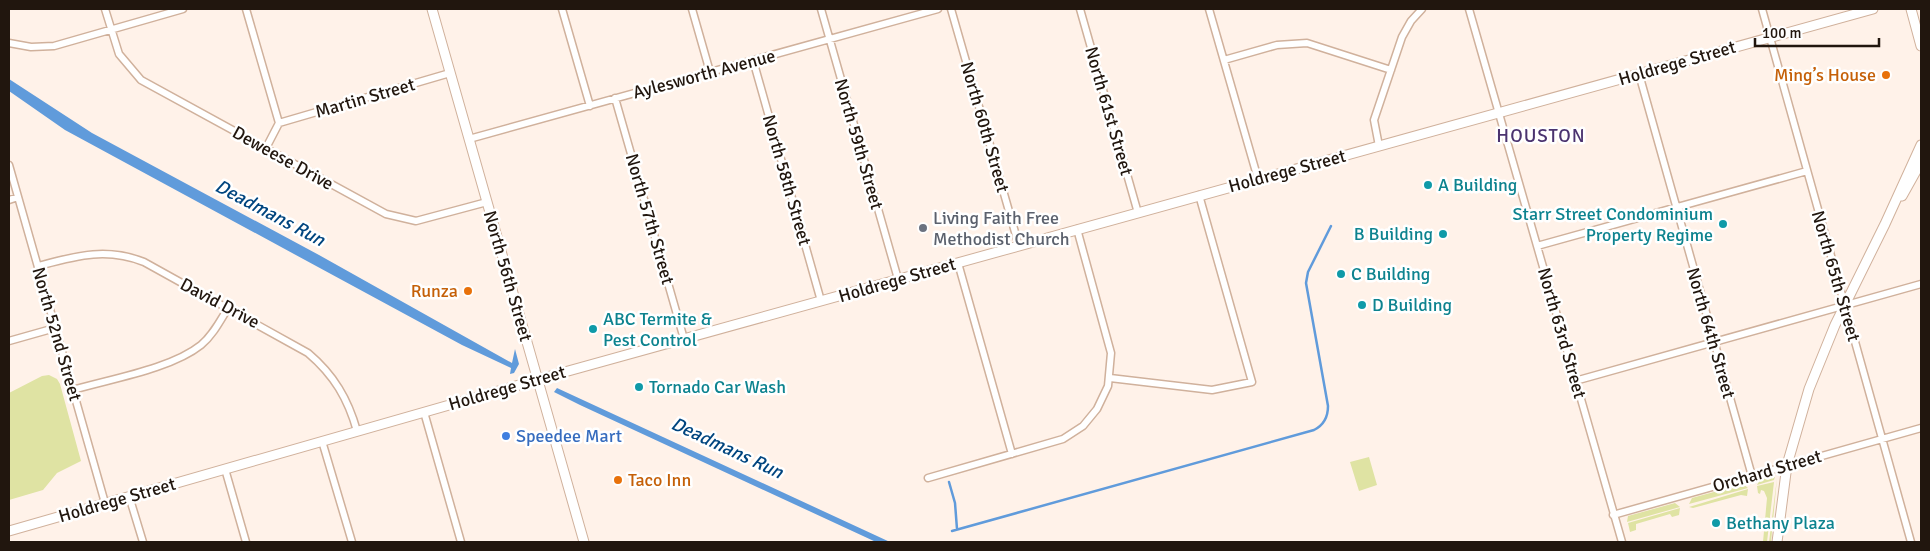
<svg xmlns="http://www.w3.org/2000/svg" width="1930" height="551" font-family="Signika,sans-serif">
  <rect width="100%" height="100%" fill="#fff2e9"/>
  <path fill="#dfe3a3" d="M49,375L57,379L60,384L81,461L57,473L43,490L9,500V393L42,376Z
    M1369,457L1377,485L1359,491L1350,462Z
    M1771,476L1775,477L1774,480L1757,485L1760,479Z
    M1777,478L1771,542H1769Z
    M1774,482L1767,542H1763L1767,498L1764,491L1761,490L1760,494L1758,493L1757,486Z
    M1743,484L1748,488L1689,504L1692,498Z
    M1748,489L1747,496L1741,495L1693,508L1689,507Z
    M1675,503L1680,507L1627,522L1628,516Z
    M1680,508L1679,515L1672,517L1670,514L1636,524V530L1630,532L1628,523Z"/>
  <path fill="#609bdb" d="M9,79L92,133L319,255L512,363L515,349L519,364L514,373L510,374L511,368L462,345L65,130L9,91Z
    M557,388L890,542H876L580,405L554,392Z"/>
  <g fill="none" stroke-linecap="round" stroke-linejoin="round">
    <path stroke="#609bdb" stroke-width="2.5" d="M949,482L955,503L957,529
      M952,531L1314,430C1324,425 1328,417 1328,406L1306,283L1308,272L1331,226"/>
    <defs>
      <path id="street" d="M105,9L119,54L141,80L386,214L416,221L487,202
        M246,9L279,123L266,148
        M562,9L590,106
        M692,9L710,72
        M821,9L898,279
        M951,9L1019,246
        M1080,9L1138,213
        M1209,9L1258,179
        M1469,9L1622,542
        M1762,9L1911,542
        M9,43L31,47L54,46L183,9
        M753,60L821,301
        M1224,60L1277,45L1307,43L1391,70
        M1639,74L1752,476
        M615,98L684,339
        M279,123L450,73
        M469,139L938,9
        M1379,146L1374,120L1402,37L1411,21L1422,9
        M9,165L105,503
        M9,200L18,197
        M1537,246L1807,171
        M958,263L1012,454
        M38,266C76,256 106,247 144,262L308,353C334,375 348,399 357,431
        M9,341L55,328
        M1110,378L1212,390L1252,382L1199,195
        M1575,381L1921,284
        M73,390C110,379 171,369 201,345C213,335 220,321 228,308
        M424,412L461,542
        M322,441L352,542
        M225,469L246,542
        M928,478L1063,439L1083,426L1097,409L1108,386L1111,353L1077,229
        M129,496L143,542
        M1613,515L1921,428"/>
      <path id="secondary" d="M432,9L584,542
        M1911,9L1921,46
        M1902,196L1921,162
        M9,531L561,373L1873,9
        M1777,542L1787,465L1809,389L1835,325L1885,224L1921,145"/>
    </defs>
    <use href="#street" stroke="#d0b19c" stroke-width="9"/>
    <use href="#secondary" stroke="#d0b19c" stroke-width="11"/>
    <use href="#street" stroke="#fff" stroke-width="6"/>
    <use href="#secondary" stroke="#fff" stroke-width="9"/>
  </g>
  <g fill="#e8710a" stroke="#fff" stroke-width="2">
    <circle cx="1886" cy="75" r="5"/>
    <circle cx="468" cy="291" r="5"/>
    <circle cx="618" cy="480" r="5"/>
  </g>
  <g fill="#0f9aa8" stroke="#fff" stroke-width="2">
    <circle cx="1428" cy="185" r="5"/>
    <circle cx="1723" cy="224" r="5"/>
    <circle cx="1443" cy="234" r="5"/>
    <circle cx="1341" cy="274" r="5"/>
    <circle cx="1362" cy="305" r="5"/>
    <circle cx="593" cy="329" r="5"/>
    <circle cx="639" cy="387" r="5"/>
    <circle cx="1716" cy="523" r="5"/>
  </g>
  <circle fill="#6b7280" stroke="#fff" stroke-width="2" cx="923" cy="228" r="5"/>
  <circle fill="#3f7fe0" stroke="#fff" stroke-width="2" cx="506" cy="436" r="5"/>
  <g text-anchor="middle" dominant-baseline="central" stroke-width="5" stroke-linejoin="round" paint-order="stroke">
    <g font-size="18" fill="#21160e" stroke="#fff">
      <text transform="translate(1677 63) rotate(-16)">Holdrege Street</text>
      <text transform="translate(704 74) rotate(-15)">Aylesworth Avenue</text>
      <text transform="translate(365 98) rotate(-16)">Martin Street</text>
      <text transform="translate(1109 111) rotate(74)">North 61st Street</text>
      <text transform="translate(985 127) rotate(74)">North 60th Street</text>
      <text transform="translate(859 144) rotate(74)">North 59th Street</text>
      <text transform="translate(283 158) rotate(29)">Deweese Drive</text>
      <text transform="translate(1287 171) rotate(-15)">Holdrege Street</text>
      <text transform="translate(787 180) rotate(74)">North 58th Street</text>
      <text transform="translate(650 219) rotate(74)">North 57th Street</text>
      <text transform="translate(508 276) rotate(74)">North 56th Street</text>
      <text transform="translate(1836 276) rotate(74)">North 65th Street</text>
      <text transform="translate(897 280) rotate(-16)">Holdrege Street</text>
      <text transform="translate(220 303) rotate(28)">David Drive</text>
      <text transform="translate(1562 333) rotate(74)">North 63rd Street</text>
      <text transform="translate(1711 333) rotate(74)">North 64th Street</text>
      <text transform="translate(57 334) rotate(74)">North 52nd Street</text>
      <text transform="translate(507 388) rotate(-16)">Holdrege Street</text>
      <text transform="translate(1767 471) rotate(-16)">Orchard Street</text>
      <text transform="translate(117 500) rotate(-16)">Holdrege Street</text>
    </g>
    <g font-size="18" fill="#c56008" stroke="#fff" text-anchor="end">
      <text x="1876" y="75">Ming’s House</text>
      <text x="458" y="291">Runza</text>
      <text x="628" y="480" text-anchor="start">Taco Inn</text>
    </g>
    <g font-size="18" fill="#0d838f" stroke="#fff" text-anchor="start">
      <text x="1438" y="185">A Building</text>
      <text x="1713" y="214" text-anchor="end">Starr Street Condominium<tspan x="1713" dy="21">Property Regime</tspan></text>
      <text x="1433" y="234" text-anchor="end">B Building</text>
      <text x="1351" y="274">C Building</text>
      <text x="1372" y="305">D Building</text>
      <text x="603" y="319">ABC Termite &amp;<tspan x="603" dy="21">Pest Control</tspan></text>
      <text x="649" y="387">Tornado Car Wash</text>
      <text x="1726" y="523">Bethany Plaza</text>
    </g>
    <g font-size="18" fill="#5b616d" stroke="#fff" text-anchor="start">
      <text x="933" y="218">Living Faith Free<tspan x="933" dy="21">Methodist Church</tspan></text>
    </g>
    <g font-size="18" fill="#366cbe" stroke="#fff" text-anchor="start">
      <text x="516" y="436">Speedee Mart</text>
    </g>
    <g font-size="19" letter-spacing="1" fill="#4b336f" stroke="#fff">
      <text x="1541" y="136">HOUSTON</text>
    </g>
    <g font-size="19" font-style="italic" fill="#00457f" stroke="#fff">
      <text transform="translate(270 213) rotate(28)">Deadmans Run</text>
      <text transform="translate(727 448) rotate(25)">Deadmans Run</text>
    </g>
  </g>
  <rect width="1930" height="551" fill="none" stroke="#21160e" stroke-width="20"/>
  <path d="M1755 38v8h124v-8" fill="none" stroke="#21160e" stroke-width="2.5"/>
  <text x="1762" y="38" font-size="15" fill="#21160e" stroke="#ffffff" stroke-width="4" paint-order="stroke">100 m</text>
</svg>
